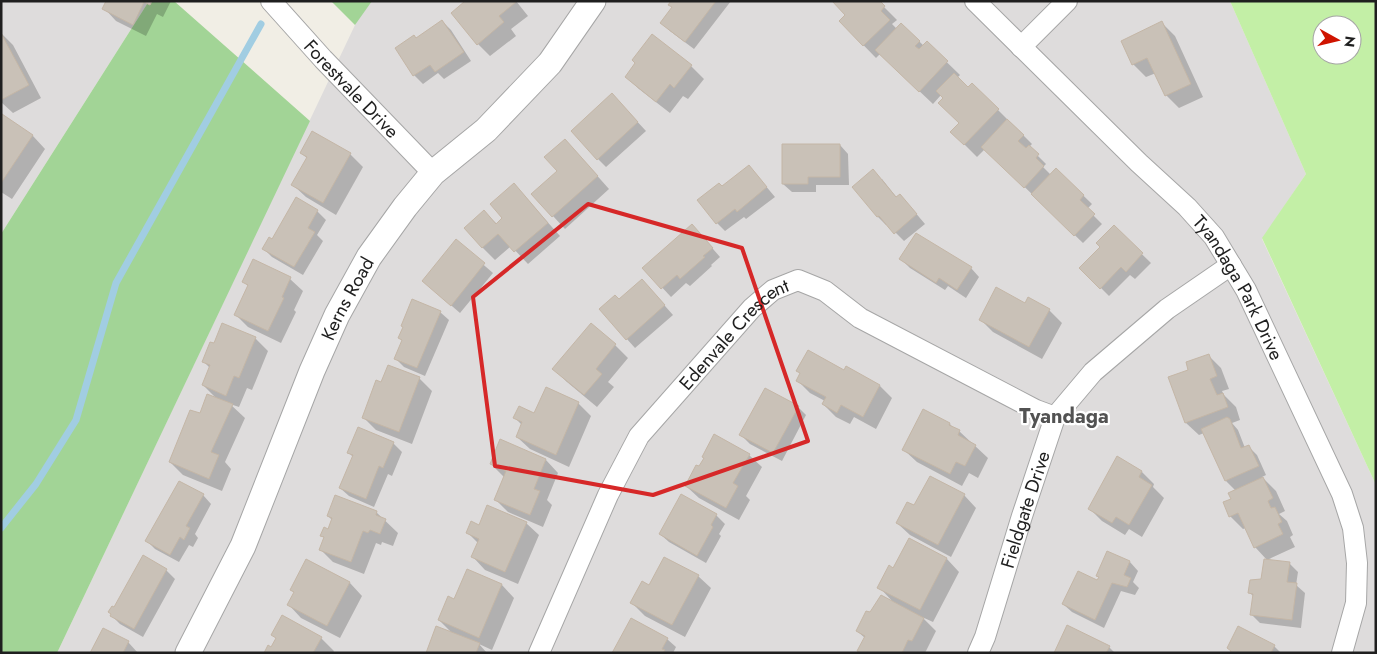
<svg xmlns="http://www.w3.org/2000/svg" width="1377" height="654" font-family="Jost,sans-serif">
  <rect width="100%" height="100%" fill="#f1eee5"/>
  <path fill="#dedcdc" d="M1,1H149L1,234Z
    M369,1H1230L1306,174L1262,239L1376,485V653H57L355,25Z"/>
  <path fill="#c3efa6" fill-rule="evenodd" d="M1230,1H1376V485L1262,238L1306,174ZM1322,25H1352V55H1322Z"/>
  <path fill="#a2d496" d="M149,1H174L310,121L57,653H1V234Z
    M331,1H372L355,25Z"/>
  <path fill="#0003" d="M107,1H171L163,17L157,14L146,36L116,21L104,8Z
    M467,1H516L528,16L511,29L516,36L490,56L478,44Z
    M673,1H731L694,49L670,31L662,23L673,8Z
    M878,1L897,20L892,24L897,29L901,24L924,46L927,43L960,75L957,78L968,89L998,110L1032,144L1029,147L1046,164L1043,167L1051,175L1056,169L1092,204L1087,209L1102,224L1083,243L985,149L977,157L952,132L960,123L941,95L933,104L880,54L876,58L840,21Z
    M442,21L451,30L471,61L444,79L438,73L423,84L414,75L416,39Z
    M1162,23L1175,36L1203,97L1179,108L1166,95L1156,73L1146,77L1133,64Z
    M1,33L13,45L41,98L13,113L1,102Z
    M691,66L704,79L688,99L683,96L670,113L639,89L626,77Z
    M620,103L646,131L606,167L598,159Z
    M2,116L33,136L45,149L12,199L1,192Z
    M313,133L350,154L363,167L336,215L306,197L293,185L308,159L301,153Z
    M840,145L848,154L849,185H816V192H792L783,184Z
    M577,153L609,189L565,229L553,216Z
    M749,166L775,197L746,219L744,217L725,231L717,223L722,188Z
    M882,179L897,198L908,204L925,224L904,241L887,224L886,225L878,217Z
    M526,198L560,236L528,264L511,246L495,260L482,247L484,212L497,224Z
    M317,211L326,220L317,235L323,241L303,275L272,257L264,249L272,241Z
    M1114,227L1151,263L1135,279L1130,275L1109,296L1081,268L1102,247Z
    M700,234L720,257L711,265L712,266L690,286L686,283L671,297L644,268Z
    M456,241L493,273L460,313L423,281Z
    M901,259L971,268L979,277L966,298L948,286L945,290L910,268Z
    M290,279L303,291L294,310L296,312L281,343L248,327L236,315L249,287L244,282Z
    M650,289L673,315L635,348L600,309L619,300Z
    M1026,305L1049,310L1062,323L1042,359L993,332L980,319Z
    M440,312L449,320L425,376L404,367L396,359L403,341L399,338Z
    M223,325L256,339L268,351L252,390L247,388L239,407L230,404L245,418L225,462L231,469L222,491L183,475L170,462L200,415L218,400L203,385L210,368L204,362L215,345Z
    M591,325L615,345L628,358L608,382L614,387L597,407L567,382L554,369Z
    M1208,355L1221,368L1229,389L1222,391L1224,395L1236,407L1240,420L1232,423L1238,430L1245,448L1248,446L1257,455L1266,475L1262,477L1276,491L1285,511L1279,514L1287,521L1293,535L1290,537L1295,547L1267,560L1255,547L1246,528L1243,529L1230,516L1232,499L1236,491L1226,481L1204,433L1199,435L1186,423L1169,378L1190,370Z
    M845,372L880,386L892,398L876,429L854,417L850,424L836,417L823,404L825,401L810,393L797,380Z
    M419,378L432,391L412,444L376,430L363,417L382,383Z
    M578,403L591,416L569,467L530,449L517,437L522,425L515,418L535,415Z
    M798,407L806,415L782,461L750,444L741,435Z
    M924,411L950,424L954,429L959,431L988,458L978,478L969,473L962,486L917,462L904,450Z
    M501,441L546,460L558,473L547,500L552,505L543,527L508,512L495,499L504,477L491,464Z
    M393,443L402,452L392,476L388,474L374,507L349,496L340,488L353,457L348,452Z
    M749,455L762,467L746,496L750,500L739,520L699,498L686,486Z
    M1118,458L1142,472L1154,484L1153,487L1164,498L1142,537L1129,529L1125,535L1102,521L1089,508Z
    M203,495L211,504L195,534L198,538L193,547L189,545L179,562L155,549L147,541Z
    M964,495L976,508L951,557L910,535L897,523L915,507Z
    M376,512L398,533L393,546L382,542L381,545L376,543L364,574L333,562L321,550L325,539L322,535L328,530L332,520L328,516Z
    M716,515L725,524L719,534L721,536L706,563L669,542L660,534Z
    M526,523L539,535L518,584L485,570L473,557L479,544L468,533L480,527Z
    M909,540L947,559L959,572L933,622L922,617L936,631L925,653L921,652V653H861L865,638L857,631L870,614L894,603L879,587L893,569Z
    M1108,552L1130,562L1138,571L1133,582L1139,588L1135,595L1121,591L1104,628L1072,612L1063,604L1098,581Z
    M307,560L350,583L362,596L340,638L301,618L289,605L295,593L291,590Z
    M1289,563L1298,572L1296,585L1305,593L1301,628L1260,623L1251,614L1254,597L1250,593L1263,580Z
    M166,570L175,579L143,637L120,624L111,615L115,608Z
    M468,571L502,585L514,598L492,650L479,644L487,653H427L454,635L439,620L455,600Z
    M698,576L711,588L685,637L645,616L632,603L649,587Z
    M321,638L334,651L333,653H265L272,649Z
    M667,639L676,647L673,653H613Z
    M128,642L138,653H92Z
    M1274,646L1281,653H1231Z
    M1109,647L1115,653H1055Z"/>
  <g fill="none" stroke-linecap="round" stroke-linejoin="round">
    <path stroke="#a1cde2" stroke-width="7" d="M1,528L36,484L76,420L116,283L261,24"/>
  </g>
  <path fill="#c9c1b7" stroke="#c4b6a6" d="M106,1H152L150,5L144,2L133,25L102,9Z
    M465,1H515L516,2L499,16L504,22L477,45L451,13Z
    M671,1H716L685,42L660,23L672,7L668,5Z
    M832,1H880L885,6L881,11L890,20L863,46L839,21L845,15Z
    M442,20L464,52L435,72L430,65L413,76L395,48L414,35L416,38Z
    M1162,21L1191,84L1165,96L1147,58L1132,65L1121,41Z
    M901,23L920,41L915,46L919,49L927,41L948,61L919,92L875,50Z
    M1,33L29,85L1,100Z
    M652,34L692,65L674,88L670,84L656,102L625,77L635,63L632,60Z
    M954,73L968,87L972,83L999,109L964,145L950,132L959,123L938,103L943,98L936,91Z
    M612,93L638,122L597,160L571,131Z
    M2,114L33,135L1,183V115Z
    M1007,119L1024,135L1018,141L1026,148L1029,145L1039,154L1036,158L1044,166L1024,188L981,147Z
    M312,131L351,153L323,203L291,185L307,157L300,153Z
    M565,139L598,176L552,217L531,194L557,171L544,157Z
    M782,144H840V177H808V184H782Z
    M749,165L767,187L737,212L735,209L716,224L697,200L719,183L722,186Z
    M1056,168L1084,195L1080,200L1095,214L1074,236L1031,194Z
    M873,169L896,197L900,194L917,214L894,234L879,216L877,217L852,187Z
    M514,183L548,223L514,252L498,234L482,248L464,228L484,210L496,224L502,218L490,204Z
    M296,197L318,210L308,228L315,232L294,267L262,249L269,237L272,239Z
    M692,224L713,248L703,256L705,257L680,279L677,275L661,289L642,268Z
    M1114,225L1143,253L1126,272L1121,267L1100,289L1079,268L1100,247L1096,243Z
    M916,233L972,267L957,290L939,278L936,283L899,259Z
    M456,239L485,263L451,306L422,281Z
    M253,259L291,277L282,297L284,298L268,331L234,315L248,285L242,282Z
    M642,279L665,305L626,340L599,309L615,295L619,299Z
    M996,287L1025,303L1028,297L1050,309L1029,347L979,320Z
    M412,299L441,311L417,368L394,359L402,340L398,338L403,327L401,326Z
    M222,323L256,337L239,378L234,376L226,396L202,385L210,365L202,362L210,342L214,343Z
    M591,323L616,344L596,369L602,374L584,395L552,369Z
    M808,350L844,370L846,366L880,385L863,417L841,405L837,413L822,404L826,397L796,381L800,373L796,371Z
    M1209,354L1217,376L1210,379L1217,395L1223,393L1228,407L1185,423L1168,377L1188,370L1186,362Z
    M388,365L420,377L399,432L362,418L376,380L381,382Z
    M546,387L579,402L556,455L516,437L522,422L513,418L519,406L534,413Z
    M765,388L799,406L773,453L739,435Z
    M207,394L233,404L211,452L219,455L209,479L169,462L190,410L200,413Z
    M923,409L950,423L949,425L960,430L958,435L976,445L965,466L956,462L950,474L902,450Z
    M1227,417L1230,419L1241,448L1249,445L1259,466L1225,481L1201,429Z
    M358,427L394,442L383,468L379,466L366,499L339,488L353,455L347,453Z
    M714,434L750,454L733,483L738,486L726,508L685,486L696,465L699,466L704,458L702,457Z
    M500,439L546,459L534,489L540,491L530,515L494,500L506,471L490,464Z
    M1117,456L1142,471L1139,477L1152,485L1129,525L1116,517L1112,523L1088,509Z
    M930,476L965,494L938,545L896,523L907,502L914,505Z
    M1263,477L1273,498L1268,501L1271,508L1275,507L1282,522L1278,524L1283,534L1254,548L1238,513L1229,517L1223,502L1231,499L1228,493Z
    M179,481L204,494L186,526L190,528L184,540L180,537L170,555L145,541Z
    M681,494L717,514L711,525L713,527L697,556L659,534Z
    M335,495L377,511L376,515L386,519L380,534L370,530L368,533L363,531L351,562L319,550L324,537L320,536L324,527L328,529L332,518L327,516Z
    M487,505L527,522L505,572L471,557L479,539L466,533L471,521L479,525Z
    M909,538L947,558L920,610L877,588L889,565L893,568Z
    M1107,551L1130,561L1124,575L1131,578L1127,587L1112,583L1095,620L1062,604L1078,571L1097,580L1099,577L1096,576Z
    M143,555L167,569L134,629L110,616L111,614L108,612L112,606L114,607Z
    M664,557L699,575L672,625L630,603L642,581L649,585Z
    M306,559L350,582L327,626L287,605L294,592L290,590Z
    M1264,559L1290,562L1287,582L1297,583L1292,620L1250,615L1253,594L1248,593L1250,580L1261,579Z
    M467,569L502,584L479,638L438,620L448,596L454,599Z
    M881,595L924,618L912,641L908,640L902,653H861L857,651L865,636L856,631L866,611L870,612Z
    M282,615L322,637L313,653H264L268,645L271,647L276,638L271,635Z
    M631,618L668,638L662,649L665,650L663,653H612Z
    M1067,625L1110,646L1106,653H1054Z
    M436,626L480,643L476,653H426Z
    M1238,626L1275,645L1271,653H1230L1231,651L1227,648Z
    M103,628L129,641L123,653H90Z"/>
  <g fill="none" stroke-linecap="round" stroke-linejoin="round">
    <defs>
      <g id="minor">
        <path id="s1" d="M271,1L323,59L433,173"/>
        <path id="s2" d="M975,1L1139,163L1187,207L1214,237L1246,290L1342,494L1353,528L1357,563L1356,603L1342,653"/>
        <path d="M1021,47L1067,1"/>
        <path id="s3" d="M539,653L608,495L639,436L752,308L773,290L798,280L825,291L860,318L1036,410L1055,417"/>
        <path id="s4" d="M978,653L985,637L1022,516L1055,417L1093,372L1167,309L1231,265"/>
      </g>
      <g id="tertiary">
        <path id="s5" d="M188,653L243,546L312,371L337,315L369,257L405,207L433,173L486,130L550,63L593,1"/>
      </g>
    </defs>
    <use href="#minor" stroke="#a6a6a6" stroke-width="22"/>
    <use href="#tertiary" stroke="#a6a6a6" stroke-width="27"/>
    <use href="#minor" stroke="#fff" stroke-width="20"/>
    <use href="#tertiary" stroke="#fff" stroke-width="25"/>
  </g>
  <path fill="none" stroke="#d62828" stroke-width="4" stroke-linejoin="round" d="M588,204L742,248L808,441L653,495L495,466L473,297Z"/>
  <g text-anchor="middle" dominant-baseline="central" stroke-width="4.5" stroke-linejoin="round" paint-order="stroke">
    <g font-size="19" fill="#1f1f1f" stroke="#fff">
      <text stroke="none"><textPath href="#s1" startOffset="119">Forestvale Drive</textPath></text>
      <text stroke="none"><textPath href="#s2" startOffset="392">Tyandaga Park Drive</textPath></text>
      <text stroke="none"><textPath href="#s5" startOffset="389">Kerns Road</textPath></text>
      <text stroke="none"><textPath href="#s3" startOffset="379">Edenvale Crescent</textPath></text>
      <text stroke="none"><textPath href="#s4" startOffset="151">Fieldgate Drive</textPath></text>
    </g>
    <g font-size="20" font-weight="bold" fill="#525252" stroke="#fff">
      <text x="1064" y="416">Tyandaga</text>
    </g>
  </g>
  <rect width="1377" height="654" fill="none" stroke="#1f1f1f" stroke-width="5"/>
  <g transform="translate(1337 40) rotate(98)"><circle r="24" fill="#ffffff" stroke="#a5a5a5"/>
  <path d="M0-4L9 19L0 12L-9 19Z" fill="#cf1400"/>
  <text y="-8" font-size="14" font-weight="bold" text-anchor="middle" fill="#1f1f1f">N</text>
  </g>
</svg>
